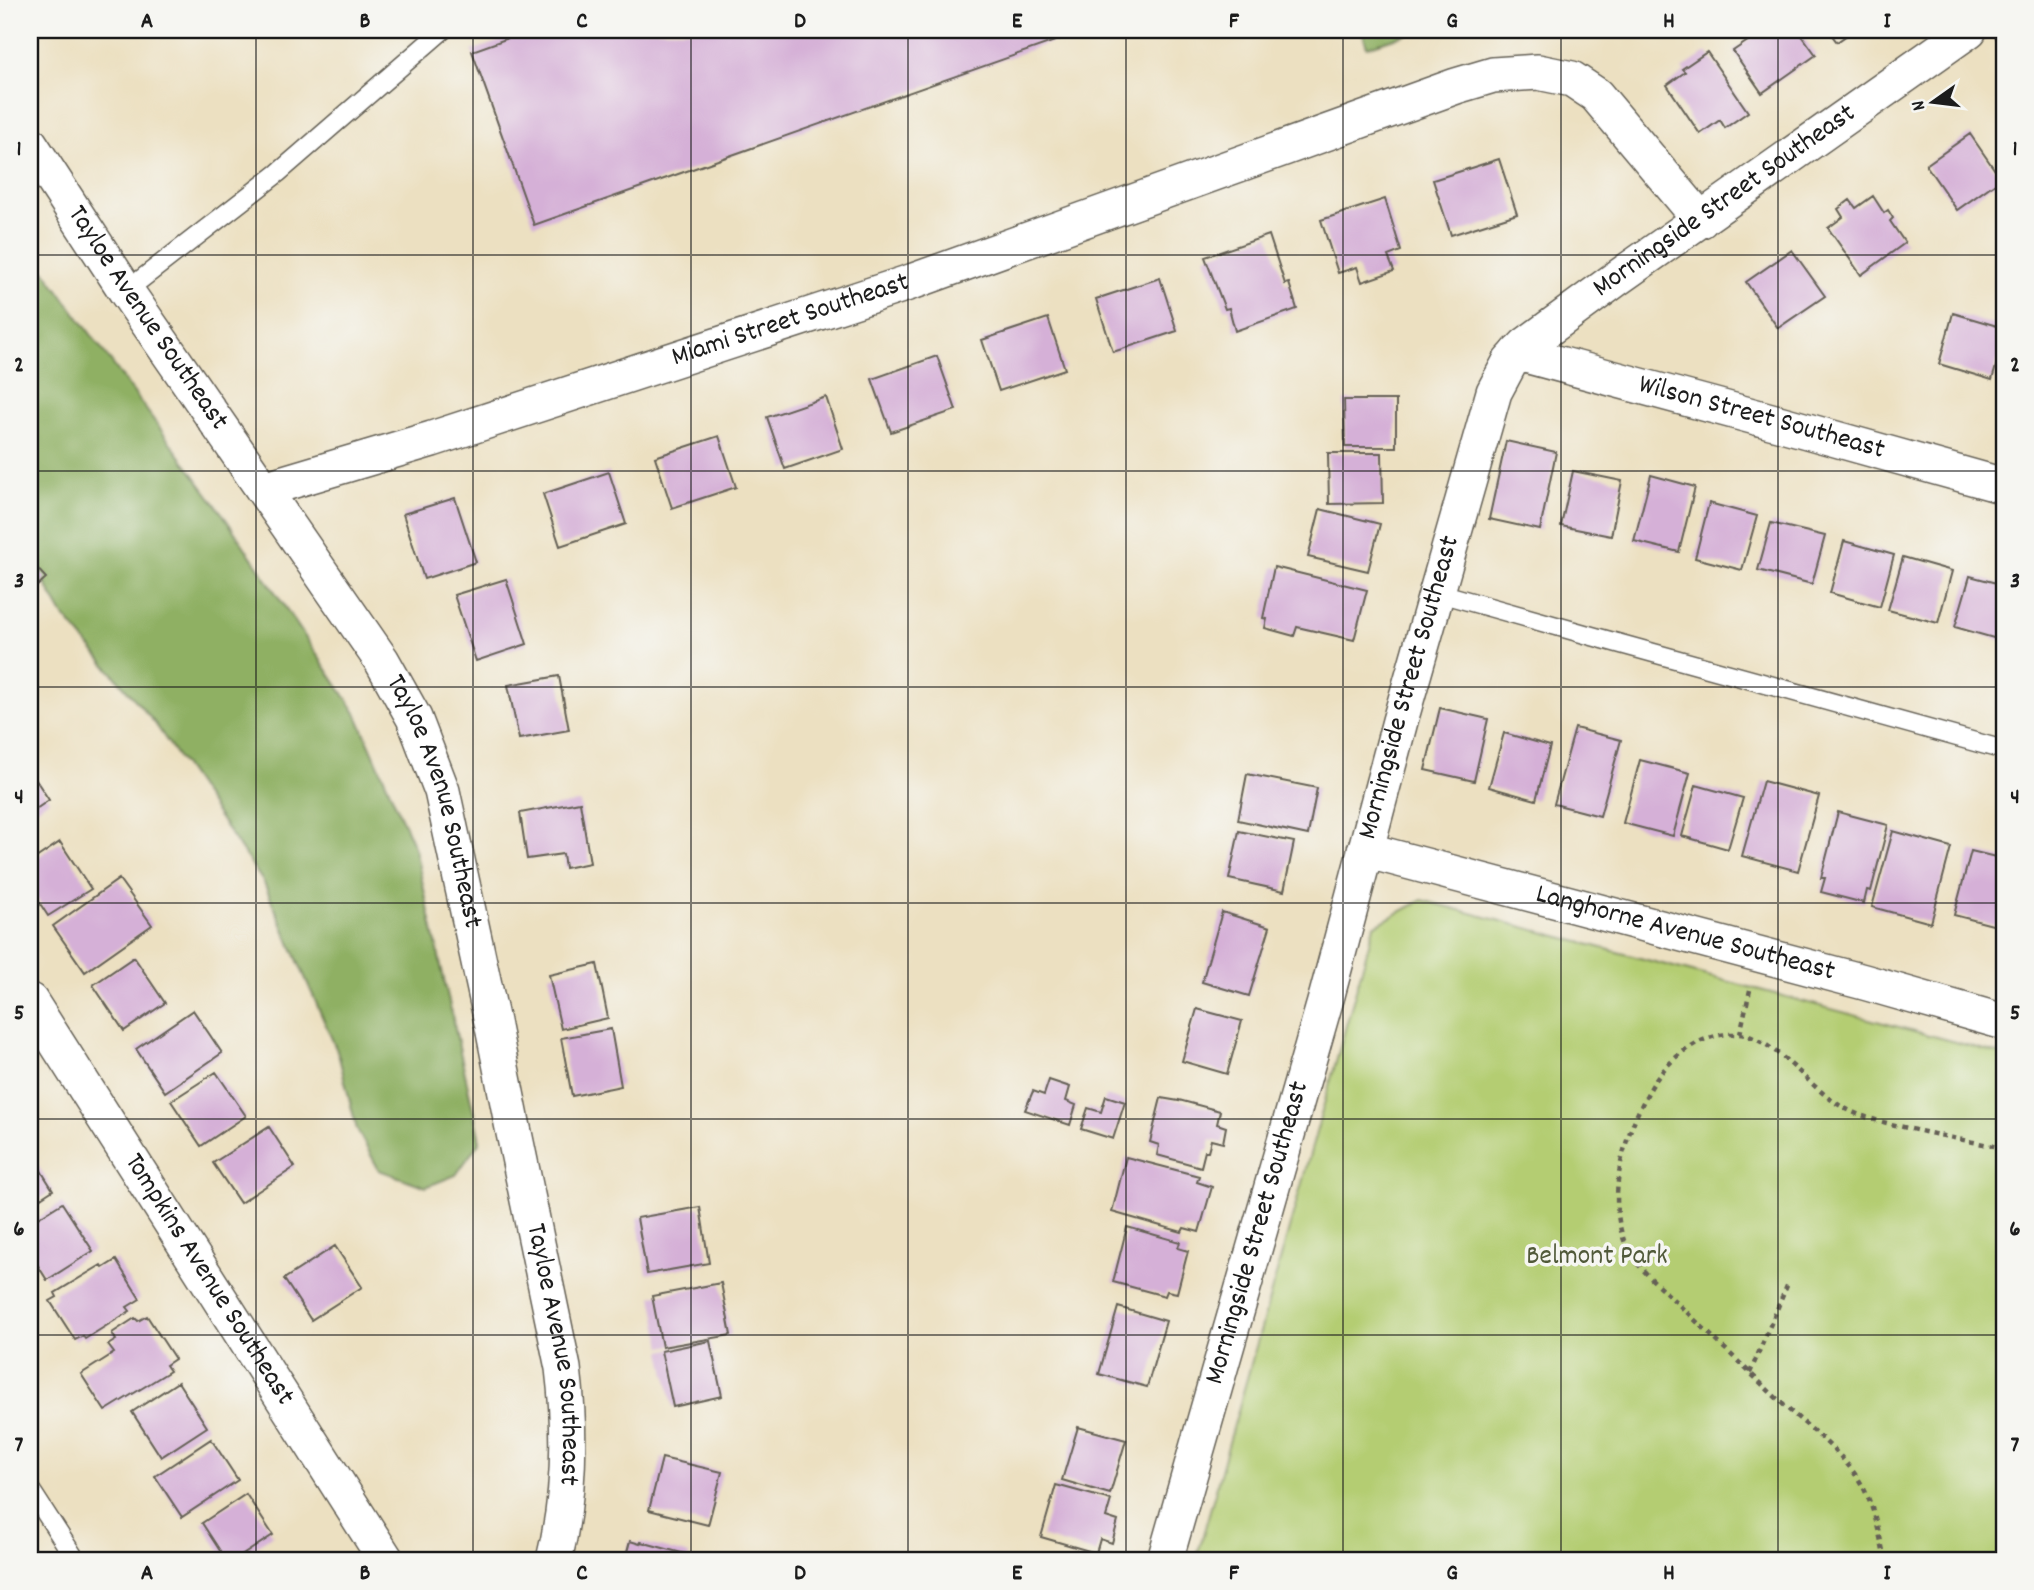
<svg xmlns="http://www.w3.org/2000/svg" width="2034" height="1590" font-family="Dekko,sans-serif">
  <rect width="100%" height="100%" fill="#f6f6f2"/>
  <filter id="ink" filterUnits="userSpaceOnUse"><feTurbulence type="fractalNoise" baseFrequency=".0143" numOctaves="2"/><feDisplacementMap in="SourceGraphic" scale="14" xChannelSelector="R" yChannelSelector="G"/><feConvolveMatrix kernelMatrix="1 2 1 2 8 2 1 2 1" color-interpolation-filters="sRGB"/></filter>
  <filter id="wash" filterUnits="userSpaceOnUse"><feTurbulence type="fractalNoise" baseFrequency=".00686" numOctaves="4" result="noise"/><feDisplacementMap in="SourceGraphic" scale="28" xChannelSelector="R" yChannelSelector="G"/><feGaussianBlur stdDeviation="1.57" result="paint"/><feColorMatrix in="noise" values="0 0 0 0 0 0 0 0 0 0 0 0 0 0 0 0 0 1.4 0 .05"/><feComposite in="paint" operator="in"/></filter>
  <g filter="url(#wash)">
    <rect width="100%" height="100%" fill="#ece0c1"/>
    <path fill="#b4cd72" stroke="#687447" stroke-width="2" d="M1422,900L2004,1055V1560H1196L1374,926Z"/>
    <path fill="#8fb064" stroke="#566640" stroke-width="2" d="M1362,30H1419L1367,47Z
      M30,251L224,516L356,713L415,849L480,1141L456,1175L426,1187L379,1170L357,1130L338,1053L264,883L154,722L63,615L30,557Z"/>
    <g id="blocks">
      <path fill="#d5b0d7" d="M531,30H1086L534,225L472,51Z
        M1764,30H1798L1816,55L1762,93L1733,51Z
        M1828,30H1854L1837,42Z
        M1707,52L1748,112L1725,128L1720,120L1700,134L1667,85L1685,72L1682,69Z
        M1970,134L2001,179L1957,210L1926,165Z
        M1499,159L1517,214L1451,235L1433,180Z
        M1873,196L1884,213L1888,210L1893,218L1890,221L1905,243L1861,275L1828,228L1843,217L1838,209L1850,200L1856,208Z
        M1385,199L1401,251L1388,256L1394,271L1362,282L1357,267L1338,273L1321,220Z
        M1269,235L1285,284L1289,283L1297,309L1235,331L1229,308L1225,309L1205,257Z
        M1792,250L1825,296L1778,328L1746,282Z
        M1160,278L1177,331L1113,352L1096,299Z
        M1953,313L2004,328V339L1992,380L1939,364Z
        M1048,318L1065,369L999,391L982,340Z
        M937,356L956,410L891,432L872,379Z
        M826,397L843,449L785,469L767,417Z
        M1344,400H1396V447H1345Z
        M719,436L736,487L672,508L655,457Z
        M1506,441L1556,452L1540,530L1489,519Z
        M1328,453H1382L1383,503L1329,504Z
        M1573,471L1622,481L1611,536L1561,526Z
        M609,472L626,524L560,546L543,494Z
        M1651,475L1695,487L1679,552L1634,541Z
        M455,498L476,562L424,579L403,514Z
        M1709,503L1757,516L1742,570L1695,558Z
        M1320,509L1380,524L1368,571L1308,557Z
        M1771,523L1825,536L1812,584L1758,570Z
        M1844,541L1894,555L1880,607L1830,593Z
        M1903,557L1952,571L1938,623L1888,610Z
        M34,565L46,578L36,587L30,580V569Z
        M1274,567L1367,590L1354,640L1297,627L1294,636L1265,628L1267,619L1263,618Z
        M1970,576L2004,585V641L1955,627Z
        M506,579L527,644L476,661L454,595Z
        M559,676L569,730L519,739L508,685Z
        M1440,708L1488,719L1474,781L1425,770Z
        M1575,728L1621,740L1600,816L1554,804Z
        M1504,733L1550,746L1536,800L1489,787Z
        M1640,760L1690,773L1673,836L1623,823Z
        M30,771L49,800L30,813Z
        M1247,774L1317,788L1308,835L1238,820Z
        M1763,781L1819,796L1798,871L1742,856Z
        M1696,785L1743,798L1728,849L1682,836Z
        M580,802L590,863L565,868L563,854L527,859L520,813Z
        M1838,812L1888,825L1871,891L1867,890L1864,903L1821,892L1825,878H1821Z
        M1239,831L1294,842L1284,891L1229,879Z
        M1893,831L1951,847L1931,923L1872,907Z
        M60,842L91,889L48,916L30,888V862Z
        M1971,851L2004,859V928L1954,915Z
        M119,879L152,925L85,972L53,926Z
        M1222,912L1270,927L1249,996L1202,982Z
        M134,957L165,1003L124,1031L93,985Z
        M597,964L608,1018L561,1029L549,975Z
        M1197,1009L1242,1021L1227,1074L1182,1061Z
        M193,1010L222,1053L165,1092L136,1049Z
        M611,1029L621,1086L572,1096L561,1038Z
        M216,1072L246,1116L201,1146L171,1101Z
        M1049,1080L1070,1087L1066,1101L1076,1105L1070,1125L1025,1110L1033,1091L1044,1095Z
        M1106,1096L1125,1102L1113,1139L1081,1129L1088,1108L1101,1112Z
        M1161,1098L1179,1101V1100L1220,1111L1217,1124L1226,1127L1223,1143L1211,1140L1208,1151H1205L1201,1167L1157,1155L1159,1145L1150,1142Z
        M269,1127L295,1167L240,1203L213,1163Z
        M30,1153L53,1190L30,1205Z
        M1126,1157L1199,1176L1197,1182L1212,1187L1199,1232L1184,1228L1182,1232L1112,1212Z
        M62,1203L93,1251L47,1280L30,1253V1223Z
        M700,1207L709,1263L647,1274L637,1218Z
        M1127,1227L1180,1242L1178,1248L1188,1251L1177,1293L1167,1291L1165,1296L1113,1282Z
        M335,1246L362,1287L311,1320L284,1279Z
        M116,1260L140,1299L127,1307L130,1311L85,1339L83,1336L75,1340L50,1301L57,1297L55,1293L101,1265L103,1268Z
        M721,1283L731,1335L662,1347L652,1296Z
        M1118,1307L1166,1321L1147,1387L1099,1374Z
        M147,1316L175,1359L166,1365L170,1371L105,1411L81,1374L114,1353L108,1345L116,1340L112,1333L135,1318L138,1321Z
        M710,1341L722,1396L673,1407L661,1351Z
        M178,1382L207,1427L161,1457L132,1412Z
        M1078,1427L1126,1440L1110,1494L1062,1480Z
        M211,1439L238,1480L182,1517L155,1476Z
        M662,1458L722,1472L708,1525L649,1510Z
        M1056,1485L1111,1500L1106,1517L1118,1521L1112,1543L1100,1539L1096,1553L1041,1537Z
        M246,1494L273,1535L235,1560H226L202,1523Z
        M630,1541L640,1544L641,1542L689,1555L688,1560H625Z"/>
    </g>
  </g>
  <g filter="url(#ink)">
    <use href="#blocks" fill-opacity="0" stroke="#656156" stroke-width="2"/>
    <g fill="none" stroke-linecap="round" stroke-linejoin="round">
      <defs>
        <path id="service" d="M2003,30L2004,33
          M126,291L278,173L443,30
          M1436,592C1625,646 1815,697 2004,750
          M30,1489L76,1560"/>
        <g id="minor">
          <path id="s1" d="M30,144L126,291L382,661L414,718L442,791L492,1022L513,1128L563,1368C571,1433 570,1496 554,1560"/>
          <path id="s2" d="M1518,353L1782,424L2004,486"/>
          <path id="s3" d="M264,489L432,439L914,281L1456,86L1493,75L1538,72L1572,79L1596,95L1701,220"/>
          <path id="s4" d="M1365,850L1864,982L2004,1022"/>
          <path id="s5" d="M30,1001L386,1560"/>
          <path id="s6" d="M1165,1560L1327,995L1400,721L1494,392L1510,362L1526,345L1616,279L1969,30"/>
        </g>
      </defs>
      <use href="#service" stroke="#656156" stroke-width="21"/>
      <use href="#minor" stroke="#656156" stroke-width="38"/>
      <path stroke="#656156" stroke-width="4.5" stroke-dasharray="5 5" stroke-linecap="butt" d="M1740,1034L1750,990
        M1750,1373L1789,1281
        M1885,1560C1879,1533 1874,1504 1859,1480C1841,1452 1813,1431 1788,1409C1751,1374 1714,1338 1677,1303C1659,1285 1635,1267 1625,1243C1606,1194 1624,1135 1649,1091C1667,1059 1699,1032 1738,1034C1771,1036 1808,1085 1836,1103C1854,1115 1875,1120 1895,1125C1931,1134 1968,1141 2004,1148"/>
      <use href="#service" stroke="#fff" stroke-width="18"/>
      <use href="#minor" stroke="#fff" stroke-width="35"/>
    </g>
  </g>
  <path fill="none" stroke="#1c1c1c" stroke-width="2" stroke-opacity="0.55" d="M256,30V1560M473,30V1560M691,30V1560M908,30V1560M1126,30V1560M1343,30V1560M1561,30V1560M1778,30V1560M30,255H2004M30,471H2004M30,687H2004M30,903H2004M30,1119H2004M30,1335H2004"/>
  <g text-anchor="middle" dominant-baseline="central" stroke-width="7" stroke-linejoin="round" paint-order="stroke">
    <g font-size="28" fill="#1c1c1c" stroke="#f6f6f2">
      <text stroke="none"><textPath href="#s6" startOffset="1516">Morningside Street Southeast</textPath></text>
      <text stroke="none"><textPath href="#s1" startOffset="210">Tayloe Avenue Southeast</textPath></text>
      <text stroke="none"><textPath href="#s3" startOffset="553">Miami Street Southeast</textPath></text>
      <text stroke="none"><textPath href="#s2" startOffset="252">Wilson Street Southeast</textPath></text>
      <text stroke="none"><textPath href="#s6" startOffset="906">Morningside Street Southeast</textPath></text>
      <text stroke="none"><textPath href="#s1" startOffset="777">Tayloe Avenue Southeast</textPath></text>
      <text stroke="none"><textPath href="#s4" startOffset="331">Langhorne Avenue Southeast</textPath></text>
      <text stroke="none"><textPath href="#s6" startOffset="340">Morningside Street Southeast</textPath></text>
      <text stroke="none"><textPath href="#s5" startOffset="331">Tompkins Avenue Southeast</textPath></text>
      <text stroke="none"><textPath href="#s1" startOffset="1344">Tayloe Avenue Southeast</textPath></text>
    </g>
    <g font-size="28" fill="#515a3a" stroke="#f6f6f2">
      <text x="1597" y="1258">Belmont Park</text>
    </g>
  </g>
  <rect width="2034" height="1590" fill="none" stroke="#f6f6f2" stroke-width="77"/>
  <g transform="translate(1933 102) rotate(256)" stroke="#f6f6f2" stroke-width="5" paint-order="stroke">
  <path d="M0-5L12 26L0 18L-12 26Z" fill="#1c1c1c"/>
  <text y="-10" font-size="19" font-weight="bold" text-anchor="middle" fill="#1c1c1c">N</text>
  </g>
  <rect x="38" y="38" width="1958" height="1514" fill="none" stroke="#1c1c1c" stroke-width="2.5"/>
  <g font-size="23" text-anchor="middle" font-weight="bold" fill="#1c1c1c">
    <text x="147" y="27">A</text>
    <text x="365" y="27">B</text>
    <text x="582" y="27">C</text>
    <text x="800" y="27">D</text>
    <text x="1017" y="27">E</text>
    <text x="1234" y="27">F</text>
    <text x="1452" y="27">G</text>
    <text x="1669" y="27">H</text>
    <text x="1887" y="27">I</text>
    <text x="19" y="155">1</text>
    <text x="2015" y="155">1</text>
    <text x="19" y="371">2</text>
    <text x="2015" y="371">2</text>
    <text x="19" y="587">3</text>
    <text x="2015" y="587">3</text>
    <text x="19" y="803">4</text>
    <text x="2015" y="803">4</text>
    <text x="19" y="1019">5</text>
    <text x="2015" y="1019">5</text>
    <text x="19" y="1235">6</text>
    <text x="2015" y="1235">6</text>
    <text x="19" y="1451">7</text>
    <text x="2015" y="1451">7</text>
    <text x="147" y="1579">A</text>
    <text x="365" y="1579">B</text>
    <text x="582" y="1579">C</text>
    <text x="800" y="1579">D</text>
    <text x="1017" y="1579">E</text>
    <text x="1234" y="1579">F</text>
    <text x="1452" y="1579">G</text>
    <text x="1669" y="1579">H</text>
    <text x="1887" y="1579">I</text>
  </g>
</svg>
